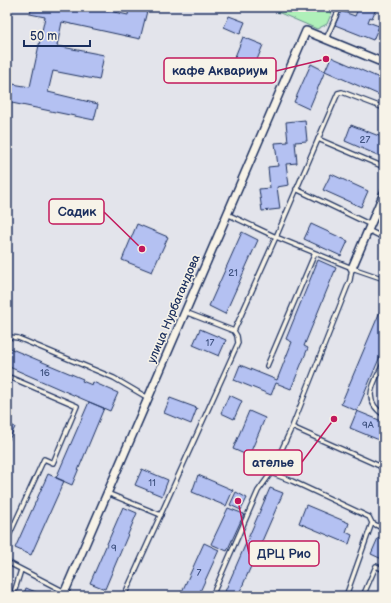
<svg xmlns="http://www.w3.org/2000/svg" width="391" height="603" font-family="'Balsamiq Sans',sans-serif">
  <rect width="100%" height="100%" fill="#e3e4eb"/>
  <filter id="ink" filterUnits="userSpaceOnUse"><feTurbulence type="fractalNoise" baseFrequency=".025" numOctaves="2"/><feDisplacementMap in="SourceGraphic" scale="8" xChannelSelector="R" yChannelSelector="G"/><feConvolveMatrix kernelMatrix="1 2 1 2 8 2 1 2 1" color-interpolation-filters="sRGB"/></filter>
  <g filter="url(#ink)">
    <path fill="#aff0b9" stroke="#65908c" d="M266,7H334L327,24L317,29Z"/>
    <path fill="#b4c1f2" stroke="#1b2f5e" d="M32,7H91L128,15L129,7H148L140,39L62,22L57,46L104,55L99,80L53,71L48,92L98,104L94,120L7,102V83L30,87L45,17L30,14Z
      M359,7H377L372,18L370,17L368,22L379,26L373,40L335,25L341,11L355,16Z
      M229,16L245,22L240,34L224,27Z
      M243,37L263,45L250,77L230,69Z
      M331,57L384,80V97L325,71Z
      M311,64L325,71L309,109L294,102Z
      M305,120L307,141L295,142L297,163L286,164L289,185L277,187L280,209L262,211L259,189L270,188L268,167L278,166L275,143L288,142L286,122Z
      M351,125L384,138V153L382,157L345,141Z
      M331,174L368,191L361,207L323,190Z
      M137,224L168,237L152,272L122,260Z
      M311,224L348,241L341,256L304,239Z
      M242,232L258,240L225,314L209,306Z
      M318,260L336,268L304,346L308,348L291,389L276,383L271,395L234,380L240,365L277,380L292,342L286,339Z
      M384,302V347L357,411L341,404Z
      M200,329L226,340L219,356L193,345Z
      M7,347L83,379L82,381L92,385L93,382L118,393L110,411L7,366Z
      M229,395L242,401L234,419L221,413Z
      M170,398L197,408L191,424L164,413Z
      M89,402L104,408L72,485L56,478Z
      M249,411L265,418L249,456L233,449Z
      M357,411L384,422V442L350,428Z
      M7,423L15,427L7,444Z
      M142,469L168,480L162,496L135,485Z
      M48,474L64,481L31,555L15,548Z
      M198,475L233,490L226,506L192,492Z
      M270,488L283,493L238,596H223Z
      M236,492L247,498L241,510L230,505Z
      M306,505L349,523L346,532L352,535L349,544L299,523Z
      M123,507L137,513L105,589L90,583Z
      M228,508L244,514L227,551L211,544Z
      M378,538L384,540V560L371,554Z
      M204,543L219,550L198,596H180Z
      M26,588L43,595V596H23Z"/>
    <g fill="none" stroke-linecap="round" stroke-linejoin="round">
      <defs>
        <path id="lane" d="M326,39L340,7
          M384,108L342,92L338,93L276,237L352,268L384,279
          M318,139L384,167
          M296,189L371,225
          M368,230L384,238
          M185,312L234,331
          M7,339L10,337L18,338L114,378L148,398
          M384,362C375,382 360,399 384,415
          M267,366L315,253
          M7,376L77,406L53,463L44,459L7,540
          M292,427L384,468
          M271,473L292,481L369,517L372,523L384,529
          M107,493L161,515
          M7,562L65,592
          M13,596L21,570
          M124,596L238,343L237,336L234,331L276,237L227,214
          M212,596L258,491L271,473L292,427L350,280L352,268
          M346,596L372,523
          M363,596L376,566L384,570"/>
        <path id="street" d="M352,268L384,193
          M63,596L306,31L384,63"/>
      </defs>
      <use href="#lane" stroke="#1b2f5e" stroke-width="6"/>
      <use href="#street" stroke="#1b2f5e" stroke-width="10"/>
      <use href="#lane" stroke="#f7f3e8" stroke-width="3.5"/>
      <use href="#street" stroke="#f7f3e8" stroke-width="7"/>
    </g>
  </g>
  <g text-anchor="middle" dominant-baseline="central" stroke-width="3" stroke-linejoin="round" paint-order="stroke">
    <g font-size="10" fill="#415483">
      <text x="365" y="140">27</text>
      <text x="233" y="273">21</text>
      <text x="210" y="343">17</text>
      <text x="45" y="373">16</text>
      <text x="368" y="425">9А</text>
      <text x="152" y="483">11</text>
      <text x="114" y="548">9</text>
      <text x="199" y="573">7</text>
    </g>
    <g font-size="12" fill="#1b2f5e" stroke="#f7f3e8">
      <text transform="translate(174 309) rotate(-67)">улица Нурбагандова</text>
    </g>
  </g>
  <path fill="none" stroke="#c2185b" stroke-width="1.5" d="M326 59L276 71M142 249L104 212M334 419L302 462M238 501L249 554"/>
  <g fill="#c2185b" stroke="#f7f3e8" stroke-width="1.5">
    <circle cx="326" cy="59" r="4"/>
    <circle cx="142" cy="249" r="4"/>
    <circle cx="334" cy="419" r="4"/>
    <circle cx="238" cy="501" r="4"/>
  </g>
  <g fill="#f7f3e8" stroke="#c2185b" stroke-width="1.5">
    <rect x="164" y="58" width="112" height="25" rx="4"/>
    <rect x="49" y="199" width="55" height="25" rx="4"/>
    <rect x="244" y="450" width="58" height="25" rx="4"/>
    <rect x="249" y="541" width="70" height="25" rx="4"/>
  </g>
  <g font-size="13" text-anchor="middle" font-weight="bold" fill="#1b2f5e">
    <text x="220" y="75">кафе Аквариум</text>
    <text x="77" y="216">Садик</text>
    <text x="273" y="467">ателье</text>
    <text x="284" y="558">ДРЦ Рио</text>
  </g>
  <rect width="391" height="603" fill="none" stroke="#f7f3e8" stroke-width="24"/>
  <rect x="12" y="12" width="367" height="579" fill="none" stroke="#1b2f5e" stroke-width="1.5" filter="url(#ink)"/>
  <path d="M24 40v6h66v-6" fill="none" stroke="#1b2f5e" stroke-width="2"/>
  <text x="30" y="40" font-size="12" fill="#1b2f5e" stroke="#f7f3e8" stroke-width="3" paint-order="stroke">50 m</text>
</svg>
